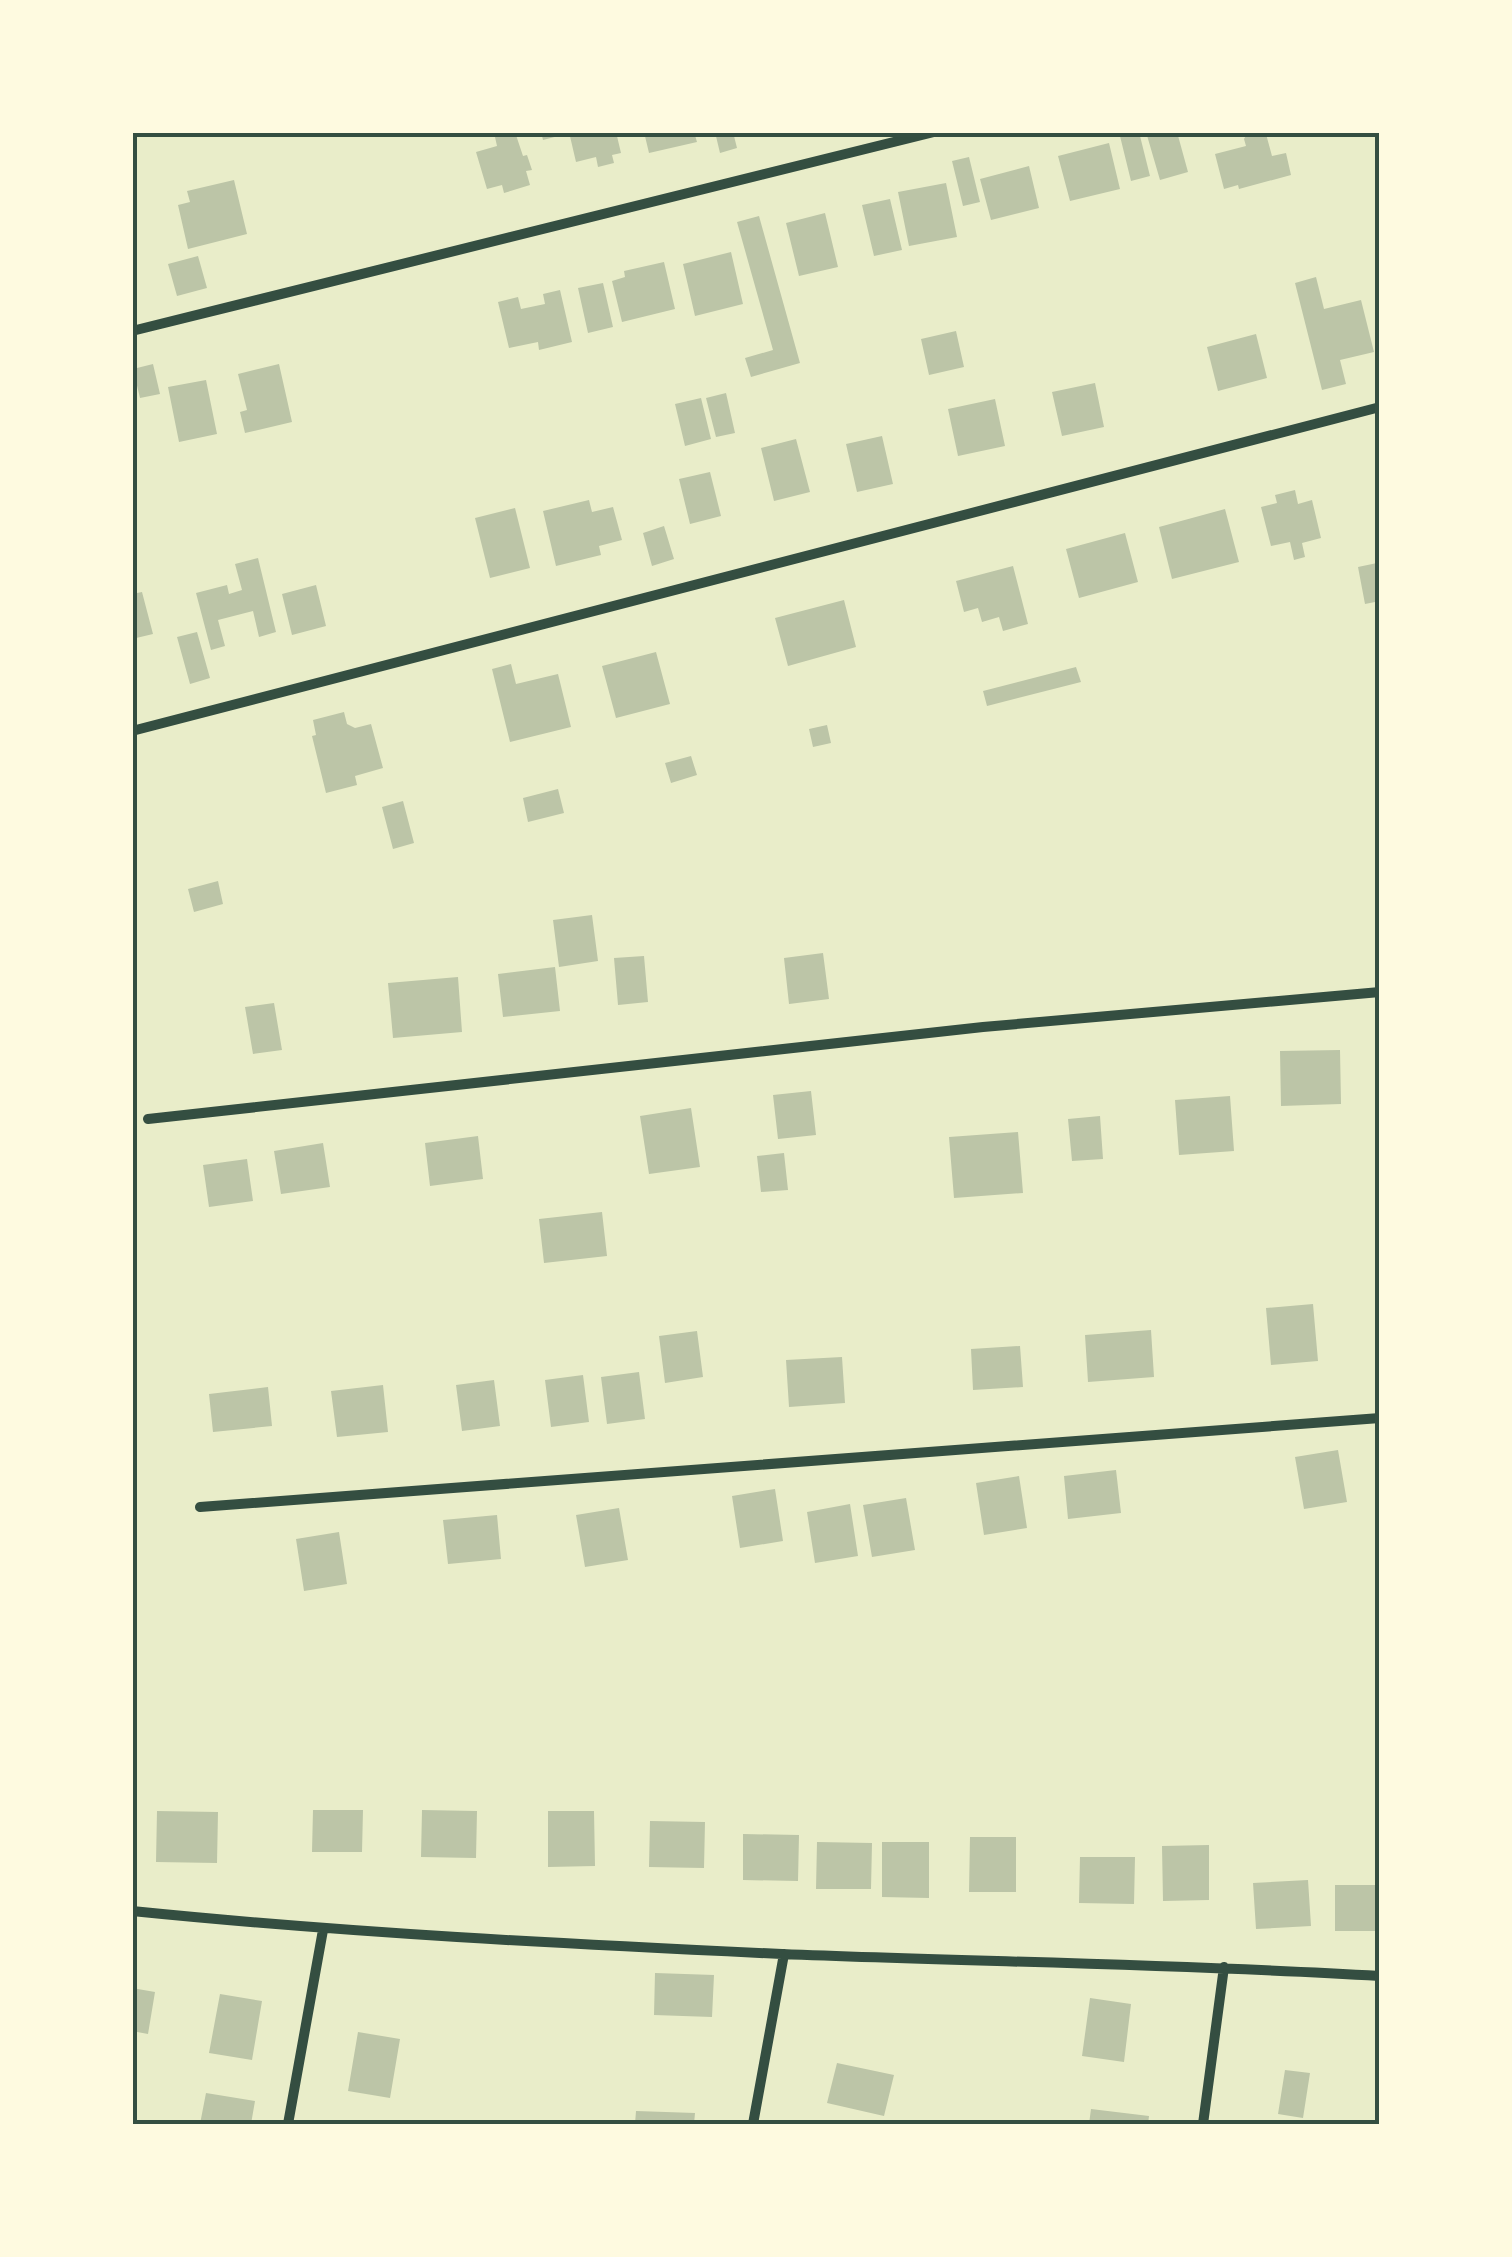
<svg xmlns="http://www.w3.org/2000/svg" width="1512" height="2257" font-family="'IBM Plex Sans',sans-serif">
  <rect width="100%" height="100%" fill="#e9edc9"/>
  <path fill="#bcc5a7" d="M515,132L523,156L527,155L532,170L526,171L530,185L504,193L502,185L487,189L476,152L497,146L495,137Z
    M541,132H566V134L543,140Z
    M569,132H616L621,153L612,155L614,163L598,167L596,157L576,162Z
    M644,132H694L697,142L649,153Z
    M715,132H733L737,148L720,153Z
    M1119,132H1139L1150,176L1131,181Z
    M1146,132H1177L1188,172L1160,180Z
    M1248,132L1266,134L1272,156L1286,153L1291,175L1239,189L1238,185L1224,189L1215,154L1246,146L1244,139Z
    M1109,143L1120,189L1070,201L1058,156Z
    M969,157L980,202L963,206L952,161Z
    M1029,166L1039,208L991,220L980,179Z
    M234,180L247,234L188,249L178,205L190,202L187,191Z
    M946,183L957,237L909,246L898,192Z
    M890,199L902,250L874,256L862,205Z
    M825,213L838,267L799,276L786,223Z
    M759,216L800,363L751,377L745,358L773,350L737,222Z
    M731,252L743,304L695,316L683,264Z
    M198,256L207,288L177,296L168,264Z
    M664,262L675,309L622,322L612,281L625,277L624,271Z
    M1316,277L1324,309L1361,300L1374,352L1340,360L1346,384L1322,390L1295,283Z
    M603,283L613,327L588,333L578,288Z
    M560,290L572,342L539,350L538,342L509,348L498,302L518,297L521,309L545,304L543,294Z
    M956,331L964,367L929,375L921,339Z
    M1256,334L1267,378L1218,391L1207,347Z
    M153,364L160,394L140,398L133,369Z
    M279,364L292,422L245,433L240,412L247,410L238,374Z
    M206,380L217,434L179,442L168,387Z
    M1095,383L1104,427L1062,436L1052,392Z
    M726,393L735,433L716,437L706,398Z
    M701,398L711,439L685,446L675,404Z
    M995,399L1005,446L958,456L948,409Z
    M882,436L893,484L857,492L846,444Z
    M796,439L810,492L774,501L761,448Z
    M710,472L721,516L690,524L679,479Z
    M1295,490L1298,504L1312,500L1321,538L1302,543L1305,557L1294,560L1290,542L1271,546L1261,507L1277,503L1275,495Z
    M589,500L592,512L613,507L622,540L599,546L601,555L556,566L543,511Z
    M515,508L530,568L490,578L475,518Z
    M1225,509L1239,562L1172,579L1159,527Z
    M664,526L674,559L652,566L643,533Z
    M1125,533L1138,582L1079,598L1066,549Z
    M258,558L276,632L259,637L253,611L218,620L225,646L211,650L196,593L227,585L229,594L242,590L235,564Z
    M1377,563L1380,601L1365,604L1358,567Z
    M1013,566L1028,624L1003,631L999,617L982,622L978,608L964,612L956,581Z
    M316,585L326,626L292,635L282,594Z
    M142,592L153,634L132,639V594Z
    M844,600L856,647L788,666L775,618Z
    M197,632L210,678L190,684L177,637Z
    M656,652L670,704L616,718L602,666Z
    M511,664L516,684L558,674L571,727L510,742L492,669Z
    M1076,667L1081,682L987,706L983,691Z
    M344,712L347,724L355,728L371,724L383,768L355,776L357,785L326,793L312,736L316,735L313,720Z
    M827,725L831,743L813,747L809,729Z
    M691,756L697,775L671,783L665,763Z
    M558,789L564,813L528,822L523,798Z
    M403,801L414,843L393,849L382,807Z
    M218,881L223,904L194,912L188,889Z
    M592,915L598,961L559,967L553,920Z
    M823,953L829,999L789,1004L784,958Z
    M644,956L648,1002L618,1005L614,958Z
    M555,967L560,1011L503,1017L498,974Z
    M458,977L462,1032L393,1038L388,983Z
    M274,1003L282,1050L253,1054L245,1007Z
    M1340,1050L1341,1104L1281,1106L1280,1051Z
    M811,1091L816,1135L778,1139L773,1095Z
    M1230,1096L1234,1151L1179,1155L1175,1100Z
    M691,1108L700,1167L649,1174L640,1116Z
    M1100,1116L1103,1159L1072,1161L1068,1119Z
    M1018,1132L1023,1193L954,1198L949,1137Z
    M478,1136L483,1179L430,1186L425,1143Z
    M323,1143L330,1187L281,1194L274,1151Z
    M784,1153L788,1190L761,1192L757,1156Z
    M247,1159L253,1201L209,1207L203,1165Z
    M602,1212L607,1256L544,1263L539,1219Z
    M1313,1304L1318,1361L1271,1365L1266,1308Z
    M1151,1330L1154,1377L1088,1382L1085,1335Z
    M697,1331L703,1377L665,1383L659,1336Z
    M1020,1346L1023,1387L973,1390L971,1349Z
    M842,1357L845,1403L789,1407L786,1360Z
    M639,1372L645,1419L607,1424L601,1377Z
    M583,1375L589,1422L551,1427L545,1380Z
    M494,1380L500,1426L462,1431L456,1385Z
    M383,1385L388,1432L337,1437L331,1391Z
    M268,1387L272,1426L213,1432L209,1394Z
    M1338,1450L1347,1502L1304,1509L1295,1457Z
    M1116,1470L1121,1513L1068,1519L1064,1476Z
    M1019,1476L1027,1528L984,1535L976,1483Z
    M775,1489L783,1541L740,1548L732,1496Z
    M906,1498L915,1550L872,1557L863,1505Z
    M850,1504L858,1556L815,1563L807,1512Z
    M619,1508L628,1560L585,1567L576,1515Z
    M497,1515L501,1559L448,1564L443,1520Z
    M339,1532L347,1584L304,1591L296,1539Z
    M313,1810H363L362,1852H312Z
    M422,1810L477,1811L476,1858L421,1857Z
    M157,1811L218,1812L217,1863L156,1862Z
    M548,1811H594L595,1866L548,1867Z
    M650,1821L705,1822L704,1868L649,1867Z
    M743,1834L799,1835L798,1881L743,1880Z
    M970,1837H1016V1892H969Z
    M817,1842L872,1843L871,1889H816Z
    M882,1842H929V1898L882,1897Z
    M1209,1845V1900L1163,1901L1162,1846Z
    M1080,1857H1135L1134,1904L1079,1903Z
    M1308,1880L1311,1926L1256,1929L1253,1883Z
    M1335,1885H1380V1931H1335Z
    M655,1973L714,1975L712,2017L654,2015Z
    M132,1988L155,1992L148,2034L132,2031Z
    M220,1994L262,2001L252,2060L209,2053Z
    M1090,1998L1131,2004L1124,2062L1082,2056Z
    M358,2032L400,2039L390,2098L348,2091Z
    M837,2063L894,2075L884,2116L827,2103Z
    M1285,2070L1310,2073L1303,2118L1278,2114Z
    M206,2093L255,2101L251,2124H200Z
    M1091,2109L1149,2116L1148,2124H1089Z
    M636,2111L695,2113L694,2124H635Z"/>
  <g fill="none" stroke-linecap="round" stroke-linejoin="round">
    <path stroke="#344e41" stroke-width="10" d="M132,331L934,132
      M132,731L1380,407
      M148,1119L983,1027L1380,992
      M200,1507L1380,1418
      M132,1911C349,1933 565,1944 782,1954C981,1962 1180,1964 1380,1976
      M288,2124L323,1930
      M753,2124L784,1954
      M1203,2124L1224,1967"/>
  </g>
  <rect width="1512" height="2257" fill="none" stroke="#fefae0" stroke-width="270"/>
  <rect x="135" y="135" width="1242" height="1987" fill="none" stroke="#344e41" stroke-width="4"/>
</svg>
